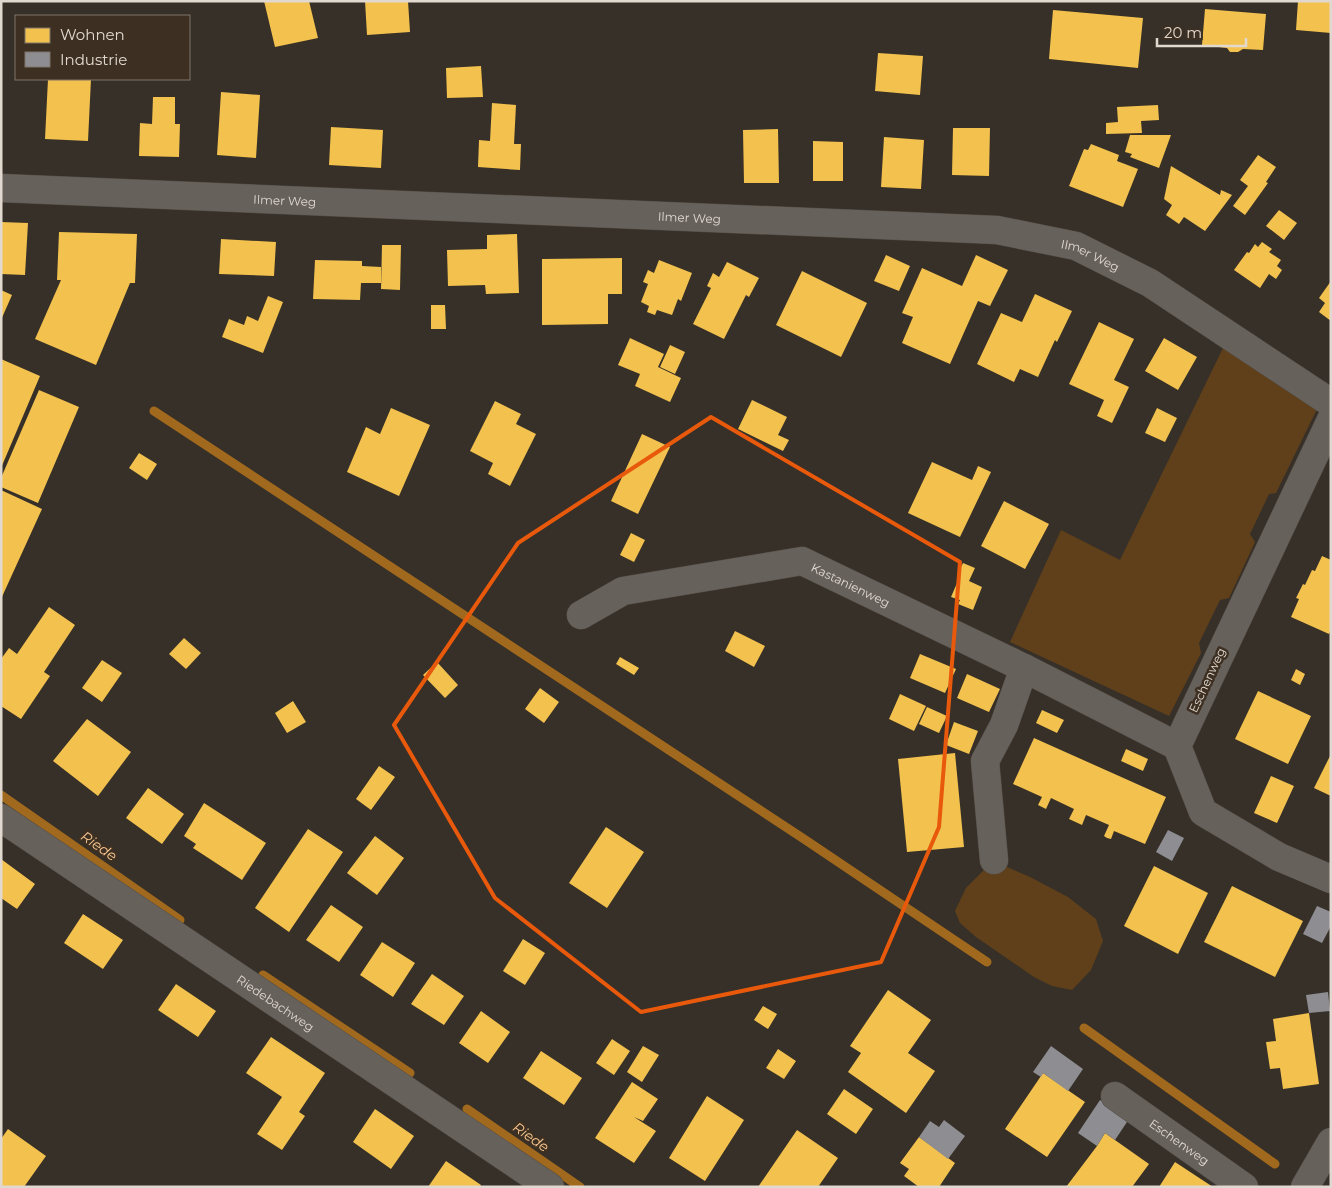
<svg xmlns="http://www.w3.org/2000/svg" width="1332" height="1188" font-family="Montserrat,sans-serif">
  <rect width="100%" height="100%" fill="#373028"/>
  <path fill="#60401a" d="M1223,348L1318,407L1276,493L1269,494L1250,534L1255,542L1229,598L1220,600L1199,643L1201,653L1169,716L1010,642L1061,530L1120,560Z
    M1007,867L1030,877L1068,897L1096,919L1103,941L1091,970L1072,990L1052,986L1034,977L976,937L960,923L955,911L966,888L985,869Z"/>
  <path fill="#f2c14e" d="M264,1H309L318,38L275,47Z
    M365,1H408L410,32L367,35Z
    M1298,1H1331V33L1296,30Z
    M1205,9L1266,14L1263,50L1243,49L1238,52H1230L1227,48L1202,45Z
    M1053,10L1143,18L1138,68L1049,59Z
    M878,53L923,56L920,95L875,91Z
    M481,66L483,97L447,98L446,68Z
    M48,79H91L88,141L45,139Z
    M221,92L260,95L256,158L217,155Z
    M153,97H175V124H180L179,157L139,156L140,123L152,124Z
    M492,103L516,105L514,144H521L520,170L478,167L479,140L490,141Z
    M1158,105L1159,120L1141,121L1142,133L1106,134V123L1118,122L1117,107Z
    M331,127L383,130L381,168L329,165Z
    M953,128H990L989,176L952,175Z
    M778,129L779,183H744L743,130Z
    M1130,135H1171L1159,168L1130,157L1132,154L1125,152Z
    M884,137L924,140L921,189L881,187Z
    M813,141L843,142V181H813Z
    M1091,144L1119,155L1117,161L1138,169L1123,207L1069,186L1084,149L1088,150Z
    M1258,155L1276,167L1266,182L1268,183L1245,215L1233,206L1248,186L1240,180Z
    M1171,166L1220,195L1221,190L1232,195L1205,231L1184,217L1179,224L1166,215L1172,205L1164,199Z
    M1279,210L1297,223L1284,240L1266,226Z
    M1,222L28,223L25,275L1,274Z
    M59,232L137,234L135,283H130L96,365L35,339L61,280H57Z
    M517,234L519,293L486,294L485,285L448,286L447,250L487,249V235Z
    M221,239L276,242L274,276L219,274Z
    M1262,242L1272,249L1269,252L1281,260L1277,266L1282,270L1276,279L1269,274L1260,288L1234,270L1247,252L1249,253L1255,244L1258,247Z
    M382,245H401L400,290L381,289Z
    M886,255L910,266L899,291L874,281Z
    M976,255L1008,270L990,306L978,301L950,364L902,343L913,317L902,313L922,268L962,286Z
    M622,258V294H608V324L542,325V259Z
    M315,260L362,261V266L381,267V283H361L360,300L313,299Z
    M659,260L692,273L681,301L678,299L672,315L657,310L655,315L647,312L649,306L641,302L648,284L643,282L648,270L654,273Z
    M727,262L759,278L749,297L746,295L724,339L693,324L711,288L707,286L713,273L719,277Z
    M802,271L867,303L841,357L776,325Z
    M1331,281V321L1319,312L1325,303L1319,298Z
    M1,290L12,295L1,320Z
    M1035,294L1072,311L1057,342L1055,340L1038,377L1020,369L1014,382L977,364L1001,313L1022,322Z
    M268,296L283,302L263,353L222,337L229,319L244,325L247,316L258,321Z
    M431,305H445L446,329H431Z
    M1099,322L1134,339L1114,380L1129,387L1112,423L1097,416L1104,400L1069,384Z
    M630,338L664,354L658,367L681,378L670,402L635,386L640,374L618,365Z
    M1164,338L1197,357L1178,390L1145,371Z
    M670,345L685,352L675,374L660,367Z
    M1,359L40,376L1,468Z
    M39,390L79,407L38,503L1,487V478Z
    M752,400L787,417L778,435L789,440L783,451L738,429Z
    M495,401L521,414L516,424L536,434L510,486L488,474L493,463L470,451Z
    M391,408L430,425L399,496L347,472L366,427L380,434Z
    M1157,408L1177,418L1165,442L1145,433Z
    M642,434L670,447L638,514L611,501Z
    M139,453L157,464L147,480L129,468Z
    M932,462L972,480L978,466L991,472L960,537L908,513Z
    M1,490L42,509L1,599Z
    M1004,501L1049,524L1025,569L981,546Z
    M631,533L645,540L634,562L620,555Z
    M1322,556L1331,560V630L1329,634L1291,617L1299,599L1296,598L1303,584L1305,585L1312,570L1315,571Z
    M963,563L975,568L969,581L982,587L973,610L958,604L960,600L951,597L960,576L957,575Z
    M49,607L75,625L44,672L50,676L21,719L1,706V659L9,648L17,654Z
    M735,631L765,646L754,667L725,651Z
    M184,638L201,653L186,669L169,654Z
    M920,654L956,669L945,693L910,678Z
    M620,657L639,668L634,675L616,664Z
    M102,660L122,673L102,702L82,688Z
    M437,662L458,685L445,698L423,675Z
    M1296,669L1305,674L1300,685L1291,680Z
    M967,674L1000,689L989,712L957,698Z
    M540,688L559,702L544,723L525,709Z
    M1258,691L1311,716L1288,764L1235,739Z
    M900,694L926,706L914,731L889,719Z
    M293,701L306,722L287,733L275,713Z
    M927,707L947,716L939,733L919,724Z
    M1042,710L1064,720L1057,733L1036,723Z
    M87,719L131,752L98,796L53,761Z
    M954,722L978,731L969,754L946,745Z
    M1034,738L1166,797L1145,844L1114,831L1111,839L1107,838L1104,836L1109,825L1086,815L1082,825L1069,819L1074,809L1051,798L1046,809L1038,805L1042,797L1013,784Z
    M1126,749L1148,759L1143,771L1121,761Z
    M955,753L964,847L907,852L898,759Z
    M1331,754V796L1314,788Z
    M379,766L395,777L371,810L356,799Z
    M1271,776L1294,786L1277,823L1254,813Z
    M148,788L184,814L162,844L126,818Z
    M204,803L266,843L242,880L193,848L196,844L184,836Z
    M606,827L644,852L607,908L569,883Z
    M308,829L343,852L289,932L255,908Z
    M375,836L404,858L377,895L347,873Z
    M1,859L35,884L17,909L1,898Z
    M1154,866L1208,893L1178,954L1124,926Z
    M1232,886L1303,921L1275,977L1204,942Z
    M331,905L363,927L339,962L306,940Z
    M83,914L123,940L103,969L64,943Z
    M523,939L545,953L525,985L503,971Z
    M382,942L415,963L393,997L360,975Z
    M432,974L464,996L444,1025L411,1004Z
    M176,984L216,1011L198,1037L158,1010Z
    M888,990L931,1020L908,1053L935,1071L906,1113L848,1072L861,1053L850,1046Z
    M763,1006L777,1014L768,1029L754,1020Z
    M481,1011L510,1032L488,1063L459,1043Z
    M1309,1013L1319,1084L1283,1089L1280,1068L1270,1069L1266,1042L1276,1041L1273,1019Z
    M271,1037L325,1073L299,1112L305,1116L282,1150L257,1134L282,1097L246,1073Z
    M612,1039L630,1051L614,1075L596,1063Z
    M643,1046L659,1055L642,1082L627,1072Z
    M778,1049L796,1061L784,1079L766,1068Z
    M541,1051L582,1078L564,1105L523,1078Z
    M1043,1073L1085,1102L1047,1157L1005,1129Z
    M632,1082L658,1099L643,1121L634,1117L656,1131L634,1163L595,1138Z
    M844,1089L873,1109L856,1134L827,1114Z
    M707,1096L744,1120L705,1181L669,1158Z
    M375,1109L414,1136L391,1169L353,1142Z
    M8,1129L46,1156L24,1187H1V1139Z
    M797,1130L838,1158L818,1187H758Z
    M1105,1133L1149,1164L1132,1187H1066L1097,1146Z
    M919,1137L955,1163L939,1187H919L904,1176L909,1169L900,1163Z
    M446,1161L481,1185L480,1187H428Z
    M1175,1162L1213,1187H1159Z"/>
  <path fill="#8d8d92" d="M1168,830L1184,838L1172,861L1156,852Z
    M1317,906L1331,912V926L1322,943L1303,934Z
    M1328,992L1330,1011L1309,1013L1306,995Z
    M1051,1046L1083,1069L1068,1091L1043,1073L1041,1077L1033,1072Z
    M1100,1100L1129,1119L1115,1140L1105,1133L1097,1146L1078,1133Z
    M944,1120L965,1136L948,1159L919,1137L930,1121L939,1127Z"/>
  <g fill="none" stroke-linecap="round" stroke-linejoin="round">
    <path stroke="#a1691d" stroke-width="9" d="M154,411L804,839L987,962
      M1,795L180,920
      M263,975L410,1073
      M1084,1028L1275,1164
      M467,1109L580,1187"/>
    <defs>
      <g id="minor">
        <path id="s1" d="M1,188L997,230L1076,246L1150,283L1331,403"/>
        <path d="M1331,420L1177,746L1203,812L1279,857L1331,879"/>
        <path id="s2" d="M581,615L623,591L802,561L1024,668L1177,746"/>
        <path id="s3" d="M1,818L550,1187"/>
        <path d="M994,860L985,761L1004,725L1024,668"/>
        <path id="s4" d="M1115,1096L1244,1187"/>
        <path d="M1305,1187L1331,1142"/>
      </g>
    </defs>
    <use href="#minor" stroke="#544e47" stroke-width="29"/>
    <use href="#minor" stroke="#67615c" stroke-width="28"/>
  </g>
  <path fill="none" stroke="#e8590c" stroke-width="4" stroke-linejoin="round" d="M711,417L960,562L939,827L881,962L641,1012L495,898L394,725L518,543Z"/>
  <g text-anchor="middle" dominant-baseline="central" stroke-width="5" stroke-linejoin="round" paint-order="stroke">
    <g font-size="12" fill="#e1d9d0" stroke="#3d3022">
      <text stroke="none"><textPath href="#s1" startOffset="284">Ilmer Weg</textPath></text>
      <text stroke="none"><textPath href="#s1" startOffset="689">Ilmer Weg</textPath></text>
      <text stroke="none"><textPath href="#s1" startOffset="1094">Ilmer Weg</textPath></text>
      <text stroke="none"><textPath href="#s2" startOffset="284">Kastanienweg</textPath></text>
      <text transform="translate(1207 680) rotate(-65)">Eschenweg</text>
      <text stroke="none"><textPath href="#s3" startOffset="331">Riedebachweg</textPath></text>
      <text stroke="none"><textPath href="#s4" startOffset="79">Eschenweg</textPath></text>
    </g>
    <g font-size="14" font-style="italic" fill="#f8c790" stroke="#3d3022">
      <text transform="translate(99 846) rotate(35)">Riede</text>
      <text transform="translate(531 1137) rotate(35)">Riede</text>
    </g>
  </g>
  <rect width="1332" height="1188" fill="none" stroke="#e1d9d0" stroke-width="5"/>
  <rect x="15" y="15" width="175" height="65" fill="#3d3022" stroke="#7f7468"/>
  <rect x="25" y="28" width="25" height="15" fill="#f2c14e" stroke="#7f7468"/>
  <text x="60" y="40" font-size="15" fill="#e1d9d0">Wohnen</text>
  <rect x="25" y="52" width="25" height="15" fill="#8d8d92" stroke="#7f7468"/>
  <text x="60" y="65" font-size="15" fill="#e1d9d0">Industrie</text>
  <path d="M1157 38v8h89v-8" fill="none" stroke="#e1d9d0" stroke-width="2.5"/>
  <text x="1164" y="38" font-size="15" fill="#e1d9d0" stroke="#3d3022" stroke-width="4" paint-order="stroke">20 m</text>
</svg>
